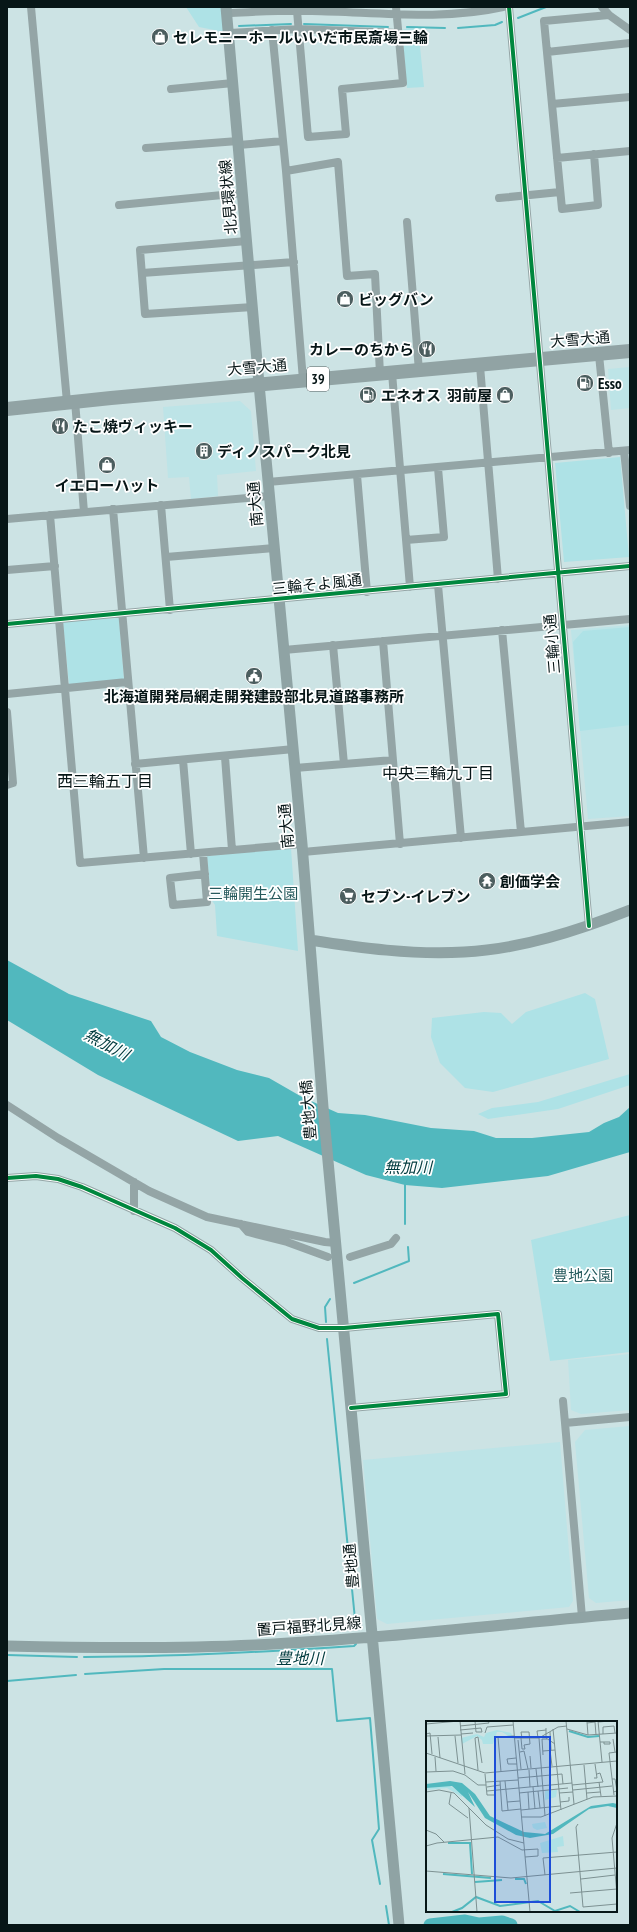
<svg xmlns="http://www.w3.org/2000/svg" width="637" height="1932" font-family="'PT Sans Narrow','Noto Sans JP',sans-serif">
  <rect width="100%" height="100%" fill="#cce3e4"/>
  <path fill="#bde4e7" d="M630,367V408L611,410L608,369Z
    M240,401L251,411L256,471L217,475L218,496L191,499L189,477L168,478L163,407Z
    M630,625V816L588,819L571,630Z
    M630,1354V1410L581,1414L571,1410L568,1360Z
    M630,1426V1600L596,1603L589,1598L575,1442L585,1430Z
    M560,1442L573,1601L569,1607L387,1624L377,1619L363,1460Z"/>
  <path fill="#aee2e6" d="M186,7H226L229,33L199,27Z
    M406,26H418L424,87L407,88L402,30L406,29Z
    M620,457L629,557L564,562L555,463Z
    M119,618L124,680L69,685L63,622Z
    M630,627V725L580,731L573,642L583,631Z
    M291,848L298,951L217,936L215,905L211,899L207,856Z
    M585,993L595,999L609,1059L493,1092L465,1088L440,1063L431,1037L432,1018L484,1012L501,1013L512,1024L526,1012Z
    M630,1074V1085L558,1109L488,1119L478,1114L492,1108L538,1102Z
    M630,1215V1352L550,1361L531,1240Z"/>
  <path fill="#51b8be" d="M7,960L69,994L151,1021L161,1037L190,1052L237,1070L269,1078L302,1097L338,1113L365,1115L431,1128L474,1131L496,1138H532L589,1132L604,1123L619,1117L630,1107V1152L548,1176L442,1188L405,1185L366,1175L278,1136L238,1141L98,1075L7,1020Z"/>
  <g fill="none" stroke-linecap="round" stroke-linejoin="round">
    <path stroke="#51b8be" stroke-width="2" d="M518,18L546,7
      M304,24L388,27
      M239,26L291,24
      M407,27L445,28
      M458,28L495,25L502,22
      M405,1183V1224
      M354,1283L409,1261L408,1247
      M326,1322L325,1307L330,1299
      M327,1339L355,1619
      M7,1655L77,1657
      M84,1657C174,1657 264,1652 354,1646L356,1644
      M85,1674L164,1669H332L337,1721L370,1718L379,1829L372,1840L380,1884
      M7,1681L76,1675
      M386,1906L389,1925"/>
    <path stroke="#51b8be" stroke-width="13" d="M430,1925L465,1921L479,1924L502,1922L511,1925"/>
    <path stroke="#94a5a6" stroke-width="8" d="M31,7L67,402
      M509,7L589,926
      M602,7L609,15L630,30
      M297,11L308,137L346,134L342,89L403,83L396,7
      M227,13C255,12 283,10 312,11C375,12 441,21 503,7
      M272,30L286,171L303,380
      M229,33L299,29L399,33
      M547,52L630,43
      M171,89L233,83
      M552,104L630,97
      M239,145L283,141
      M146,148L238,141
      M594,154L598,205L562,209L544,21L609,15
      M557,158L630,151
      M286,171L338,162L347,276L375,274L380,374
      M499,198L560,192
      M119,205L243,193
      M407,222L419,371
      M247,241L140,250L145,314L253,307
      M142,273L294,262
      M599,355L609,453
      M480,366L498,579
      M392,373L410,587
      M75,401L84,512
      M624,451L630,506
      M357,475L367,592
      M268,482L630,450
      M161,505L170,610
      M113,509L144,858
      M50,515L80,863L302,844
      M7,519L269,496
      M406,540L444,537L438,468
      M166,557L274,548
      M7,570L55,566
      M438,585L461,838
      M7,624L630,566
      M502,630L521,832
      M383,641L400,844
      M333,645L344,764
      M284,650L630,619
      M7,694L127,682
      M7,712L13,783L7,785
      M225,757L232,850
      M183,760L191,854
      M135,764L294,749
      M295,768L393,760
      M303,852L630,822
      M203,853L207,902L173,905L170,878L205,874
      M7,1105L58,1138L149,1191L207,1217L325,1242L336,1243
      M7,1178L36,1176L58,1179L82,1187L175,1228L211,1250L242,1278L292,1319L319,1328H344L498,1314L506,1394L351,1408
      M134,1182V1211
      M241,1224L248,1232L287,1242L328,1257
      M350,1257L391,1244L396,1238
      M563,1401L565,1423
      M582,1617L565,1423L630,1417"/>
    <path stroke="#8fa3a4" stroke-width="11" d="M226,7L259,384L302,844L323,1107L399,1925
      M310,940C361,948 412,955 464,952C521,949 577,931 630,910
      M7,1646C90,1648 172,1649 255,1645C380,1639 505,1624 630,1613"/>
    <path stroke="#91a3a4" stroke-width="14" d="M7,409L111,398L630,351"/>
    <defs>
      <path id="cycleway" d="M509,7L589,926
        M7,624L630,566
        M7,1178L36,1176L58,1179L82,1187L175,1228L211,1250L242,1278L292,1319L319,1328H344L498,1314L506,1394L351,1408"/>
    </defs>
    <use href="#cycleway" stroke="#fff" stroke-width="6"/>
    <use href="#cycleway" stroke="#00873e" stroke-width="4"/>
  </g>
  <defs>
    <symbol id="shop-disc" viewBox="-11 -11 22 22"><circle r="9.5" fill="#4c5e5f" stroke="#fff"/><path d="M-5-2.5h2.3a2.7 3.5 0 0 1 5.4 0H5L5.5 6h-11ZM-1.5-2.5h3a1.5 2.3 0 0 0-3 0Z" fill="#fff"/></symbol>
    <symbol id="restaurant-disc" viewBox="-11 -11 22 22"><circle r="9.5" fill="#4c5e5f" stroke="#fff"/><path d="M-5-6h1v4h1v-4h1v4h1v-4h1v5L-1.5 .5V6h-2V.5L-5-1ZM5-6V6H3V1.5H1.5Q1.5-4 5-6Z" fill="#fff"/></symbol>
    <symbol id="fuel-disc" viewBox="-11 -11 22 22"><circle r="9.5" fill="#4c5e5f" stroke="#fff"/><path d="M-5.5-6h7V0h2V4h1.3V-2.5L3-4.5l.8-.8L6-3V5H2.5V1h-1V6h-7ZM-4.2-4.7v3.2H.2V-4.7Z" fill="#fff"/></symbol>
    <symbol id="building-disc" viewBox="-11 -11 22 22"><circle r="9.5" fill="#4c5e5f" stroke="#fff"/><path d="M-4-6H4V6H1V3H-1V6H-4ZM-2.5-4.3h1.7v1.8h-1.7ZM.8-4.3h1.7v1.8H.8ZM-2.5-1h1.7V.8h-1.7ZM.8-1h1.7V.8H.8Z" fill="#fff"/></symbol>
    <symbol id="civic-disc" viewBox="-11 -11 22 22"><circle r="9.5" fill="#4c5e5f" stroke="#fff"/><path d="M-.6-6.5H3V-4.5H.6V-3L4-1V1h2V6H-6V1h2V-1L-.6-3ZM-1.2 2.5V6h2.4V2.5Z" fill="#fff"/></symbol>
    <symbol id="temple-disc" viewBox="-11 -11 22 22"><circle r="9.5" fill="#4c5e5f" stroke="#fff"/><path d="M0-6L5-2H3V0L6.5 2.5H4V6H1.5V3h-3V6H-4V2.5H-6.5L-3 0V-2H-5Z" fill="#fff"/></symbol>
    <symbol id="supermarket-disc" viewBox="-11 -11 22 22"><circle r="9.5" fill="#4c5e5f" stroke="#fff"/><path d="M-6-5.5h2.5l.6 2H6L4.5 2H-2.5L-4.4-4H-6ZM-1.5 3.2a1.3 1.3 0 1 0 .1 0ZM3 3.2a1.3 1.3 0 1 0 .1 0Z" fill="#fff"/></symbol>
  </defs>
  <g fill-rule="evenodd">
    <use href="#shop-disc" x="150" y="27" width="20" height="20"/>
    <use href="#shop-disc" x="335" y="289" width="20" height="20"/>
    <use href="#restaurant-disc" x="417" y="339" width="20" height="20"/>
    <use href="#fuel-disc" x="575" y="373" width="20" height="20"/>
    <use href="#fuel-disc" x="358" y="385" width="20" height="20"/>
    <use href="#shop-disc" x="495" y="385" width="20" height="20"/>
    <use href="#restaurant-disc" x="50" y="416" width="20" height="20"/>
    <use href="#building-disc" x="194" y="441" width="20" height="20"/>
    <use href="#shop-disc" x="97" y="455" width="20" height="20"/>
    <use href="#civic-disc" x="244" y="666" width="20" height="20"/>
    <use href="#temple-disc" x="477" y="871" width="20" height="20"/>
    <use href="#supermarket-disc" x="338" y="886" width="20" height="20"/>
  </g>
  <g text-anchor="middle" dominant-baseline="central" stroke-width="3.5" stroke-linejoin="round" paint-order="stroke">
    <rect fill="#fff" stroke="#515c5d" stroke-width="1" x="307" y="367" width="22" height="24" rx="3"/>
    <g font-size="14" font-weight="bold" fill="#071617">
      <text x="318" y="379">39</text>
    </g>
    <g font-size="15" font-weight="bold" fill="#071617" stroke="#fff" text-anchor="start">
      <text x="173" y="37">セレモニーホールいいだ市民斎場三輪</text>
      <text x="358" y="299">ビッグバン</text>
      <text x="414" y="349" text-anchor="end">カレーのちから</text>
      <text x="598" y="383">Esso</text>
      <text x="381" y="395">エネオス</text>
      <text x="492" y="395" text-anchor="end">羽前屋</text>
      <text x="73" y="426">たこ焼ヴィッキー</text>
      <text x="217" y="451">ディノスパーク北見</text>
      <text x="107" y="485" text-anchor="middle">イエローハット</text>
      <text x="254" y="696" text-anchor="middle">北海道開発局網走開発建設部北見道路事務所</text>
      <text x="500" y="881">創価学会</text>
      <text x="361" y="896">セブン-イレブン</text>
    </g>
    <g font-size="15" fill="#071617" stroke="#fff">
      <text transform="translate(228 197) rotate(-95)">北見環状線</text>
      <text transform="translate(580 339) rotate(-5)">大雪大通</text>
      <text transform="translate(257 367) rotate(-5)">大雪大通</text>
      <text transform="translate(255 504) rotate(-95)">南大通</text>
      <text transform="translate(317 584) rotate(-6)">三輪そよ風通</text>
      <text transform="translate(552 644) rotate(-95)">三輪小通</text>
      <text transform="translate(286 826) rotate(-95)">南大通</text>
      <text transform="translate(308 1110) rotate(-95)">豊地大橋</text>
      <text transform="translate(351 1566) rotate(-95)">豊地通</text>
      <text transform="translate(309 1626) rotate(-4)">置戸福野北見線</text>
    </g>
    <g font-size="15" fill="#265a5d" stroke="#fff">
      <text x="253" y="893">三輪開生公園</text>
      <text x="583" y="1275">豊地公園</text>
    </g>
    <g font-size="16" fill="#071617" stroke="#fff">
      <text x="438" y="773">中央三輪九丁目</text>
      <text x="105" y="781">西三輪五丁目</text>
    </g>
    <g font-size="16" font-style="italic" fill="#003b3e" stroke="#fff">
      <text transform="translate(107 1044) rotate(28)">無加川</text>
      <text x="408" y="1167">無加川</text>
      <text x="300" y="1658">豊地川</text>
    </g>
  </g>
  <g transform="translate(426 1721)">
    <rect width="191" height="191" fill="#cce3e4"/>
    <path d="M71,9L85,12L89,19L76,11H71L67,23H57L56,19L51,15L36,23L35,17L51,13L58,16L60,12ZM22,64L36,72V76L21,67L0,69V67ZM131,69L130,76L119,79V70ZM119,101L121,107L111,109L107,107L106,103ZM137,115L138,125L131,126L132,131L116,132L114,122Z" fill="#aee2e6"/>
    <path d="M24,60L36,62L49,73L64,95L98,111L119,113L165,85L187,82L191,83V87L182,85L163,88L127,113L104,117L90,114L59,97L42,71L49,86L26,65L0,67V63Z" fill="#51b8be"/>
    <path fill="none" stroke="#51b8be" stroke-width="2" d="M143,10L162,16L173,15M22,122H44L46,153M17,153L65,157M89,158H98L100,163M49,161L76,159M26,191L36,187L50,176L74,185L112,180L129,190L144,185L154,191"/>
    <path fill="none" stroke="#7d9192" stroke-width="1" d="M34,0L39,53M49,0L50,11H56M87,0L104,191M140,0L148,83M172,0L176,41M161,1L162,14M172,1L184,0M161,2L169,1L170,14M0,3L33,0M34,5L63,2L62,0M120,7V17L129,23M127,8L135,89M141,8L162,14L191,12M34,9L55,7L56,11M124,11L125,29M59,12L61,6L87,4M0,13L4,12L6,33M35,13L47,12M177,13V6L188,5L189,12M0,15L35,14M29,15L32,42M12,16L14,37M52,16L49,17L52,49M52,16L56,42M89,17H113L132,6L141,5M95,17L96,28H99L98,24L104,23L103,11H95L96,17M112,17L111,10L120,9M113,17L119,95M187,18L189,31M92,19L95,48M174,21H184V23H178V21M124,29L126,45M117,30L129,29M94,31L98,30L102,48M0,32L59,52L191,40M117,34L116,18H121M104,35L105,47M9,36L10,50M90,37L81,38L82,43H91M158,44L161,78M110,48L112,66M103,49L104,66M0,51L27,50L39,54L52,64H60M75,51L72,16L88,15M59,53L61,74H70M92,57L136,53L137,63M168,57H171L169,43M186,58H189L191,70L187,71M74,60L76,90L95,88M79,60L82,89M60,61L92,59M173,61L175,75M146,64L177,61L174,52L171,53M61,66L74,64M107,66L109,88M147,69L186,65M61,70L146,62M112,70L114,87M0,71L13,69L28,72L60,104L82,118L98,122M102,71L103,88M25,72L23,83L42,97M93,72L142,67M133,72L147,71M161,72L174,71M188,74L183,32L191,31M81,81L94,80M134,81L143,80V76M43,87L51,191M95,89L134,85M96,96H115L167,76L191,75M191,102L186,117L191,174M152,103L150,106L157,186L191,183M0,109L10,113L18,121M0,125L11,122L72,116L96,129L112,128V135L99,136M0,150L85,157L191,147M119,154L117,137L191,131M155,158L189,154M144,172L191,168"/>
    <path fill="#1d4ed8" fill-opacity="0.15" stroke="#1d4ed8" stroke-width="2" d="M69,16H124V181H69Z"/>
    <rect width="191" height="191" fill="none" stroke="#071617" stroke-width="2"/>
  </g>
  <rect width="637" height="1932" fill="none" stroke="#071617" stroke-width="16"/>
</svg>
